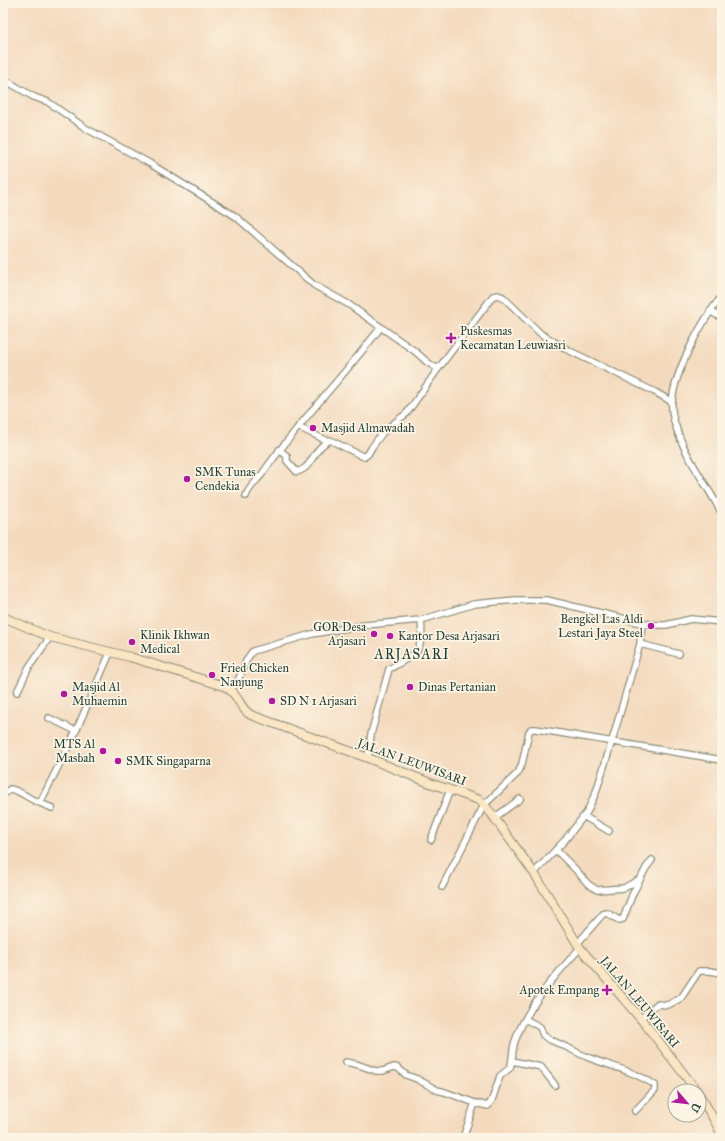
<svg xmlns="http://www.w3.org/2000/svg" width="725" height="1141" font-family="'IM FELL Great Primer',serif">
  <rect width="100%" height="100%" fill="#fcf5e5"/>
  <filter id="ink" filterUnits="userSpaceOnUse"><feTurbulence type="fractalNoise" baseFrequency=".025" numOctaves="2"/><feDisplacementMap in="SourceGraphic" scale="8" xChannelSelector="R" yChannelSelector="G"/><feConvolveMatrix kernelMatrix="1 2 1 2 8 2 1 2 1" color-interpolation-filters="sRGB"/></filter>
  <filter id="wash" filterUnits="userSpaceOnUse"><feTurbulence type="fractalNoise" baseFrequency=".012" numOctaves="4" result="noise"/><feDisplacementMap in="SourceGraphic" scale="16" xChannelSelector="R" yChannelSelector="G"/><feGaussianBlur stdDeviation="0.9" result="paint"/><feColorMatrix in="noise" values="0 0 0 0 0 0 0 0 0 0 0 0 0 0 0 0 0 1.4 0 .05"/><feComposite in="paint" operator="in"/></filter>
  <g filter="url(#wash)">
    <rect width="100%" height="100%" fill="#f4dabd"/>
  </g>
  <g filter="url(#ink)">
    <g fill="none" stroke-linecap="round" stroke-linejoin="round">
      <defs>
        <path id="minor" d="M3,79L34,97L48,102L87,129L149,163L235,216L314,285L348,304L416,352L427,362L438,369L407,413L383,432L372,447L368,454L364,457L330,440L328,441C323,444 319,448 316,453C310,461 308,469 297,472L287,461V456L279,450
          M722,296C702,320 674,372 672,403C671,412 674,422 677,430C687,460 708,486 722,514
          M710,311L722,318
          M438,369L493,296L498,295L503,297L541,334L570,351L655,392L672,402
          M298,427L328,441
          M246,496C248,488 257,481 262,474C298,423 343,377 381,327
          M640,644L679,654
          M230,689C244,680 241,662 253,651L312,634L365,625L421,620L474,604L516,600H547L642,623L658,625H666L691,619L722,622
          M17,692L29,667L50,637
          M49,718L76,731
          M368,758L371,734L389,669C396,665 415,656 418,649C422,641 422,628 421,620
          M3,795L10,789C20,790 30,800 40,803L76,731L110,653
          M40,803L52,808
          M585,817L609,831
          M494,818L520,799
          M431,840L450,790
          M556,850L576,870L588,884L597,890L624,888L640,879
          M534,873L565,840L587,812L596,792L612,741L640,644L642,623
          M442,887L484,805L518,773L522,764L529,732L531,729H536L722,760
          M577,944L603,914L607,913L619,920L623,919L633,893L646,868L652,860
          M525,1019L540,1027L543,1035L548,1039C561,1044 574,1051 587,1057C610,1066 634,1071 655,1085V1090L635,1111
          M640,1019L657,1004L668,1005L681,998L699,971H710L722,973
          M512,1061C522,1063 532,1065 541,1067L555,1085
          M346,1062L359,1065L376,1071H383L394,1067L398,1068L406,1075L417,1079L437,1090L445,1092L475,1103
          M463,1138L475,1103L488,1106L492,1100L500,1076L510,1068C513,1059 512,1050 515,1041C528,1005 555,976 580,948"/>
        <path id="secondary" d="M3,617L50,637L130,657L224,686C239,693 239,709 251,715L368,758L430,783L479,800L484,805L491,813L534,873L580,948L646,1025L697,1091
          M699,1094L715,1121L722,1136"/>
      </defs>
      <use href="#minor" stroke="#8a8c78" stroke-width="8"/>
      <use href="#secondary" stroke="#8a8c78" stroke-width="10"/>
      <use href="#minor" stroke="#fff" stroke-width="5.5"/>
      <use href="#secondary" stroke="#fbe6c4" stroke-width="8"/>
    </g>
  </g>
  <g fill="#b5179e" stroke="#fcf5e5" stroke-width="1.5">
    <path d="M449 332h4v4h4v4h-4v4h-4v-4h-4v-4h4z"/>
    <circle cx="313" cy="428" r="4"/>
    <circle cx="187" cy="479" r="4"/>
    <circle cx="651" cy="626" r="4"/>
    <circle cx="374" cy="634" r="4"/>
    <circle cx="390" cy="636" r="4"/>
    <circle cx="132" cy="642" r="4"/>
    <circle cx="212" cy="675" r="4"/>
    <circle cx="410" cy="687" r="4"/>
    <circle cx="64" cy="694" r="4"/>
    <circle cx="272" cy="701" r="4"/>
    <circle cx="103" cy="751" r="4"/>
    <circle cx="118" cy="761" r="4"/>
    <path d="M605 984h4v4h4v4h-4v4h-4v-4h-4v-4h4z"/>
  </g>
  <g text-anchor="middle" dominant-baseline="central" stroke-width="3.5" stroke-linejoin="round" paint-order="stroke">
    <g font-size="12" fill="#1f3d34" stroke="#fcf5e5" text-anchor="start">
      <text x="460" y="331">Puskesmas<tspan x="460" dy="14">Kecamatan Leuwiasri</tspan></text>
      <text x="321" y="428">Masjid Almawadah</text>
      <text x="195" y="472">SMK Tunas<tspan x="195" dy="14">Cendekia</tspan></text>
      <text x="643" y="619" text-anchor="end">Bengkel Las Aldi<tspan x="643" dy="14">Lestari Jaya Steel</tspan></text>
      <text x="366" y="627" text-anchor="end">GOR Desa<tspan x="366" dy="14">Arjasari</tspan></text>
      <text x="140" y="635">Klinik Ikhwan<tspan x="140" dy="14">Medical</tspan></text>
      <text x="398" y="636">Kantor Desa Arjasari</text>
      <text x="220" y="668">Fried Chicken<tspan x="220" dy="14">Nanjung</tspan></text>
      <text x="72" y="687">Masjid Al<tspan x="72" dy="14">Muhaemin</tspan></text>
      <text x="418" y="687">Dinas Pertanian</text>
      <text x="280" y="701">SD N 1 Arjasari</text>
      <text x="95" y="744" text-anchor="end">MTS Al<tspan x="95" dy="14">Masbah</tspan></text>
      <text x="126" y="761">SMK Singaparna</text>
      <text x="599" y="990" text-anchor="end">Apotek Empang</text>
    </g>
    <g font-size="12" fill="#1f3d34" stroke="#fcf5e5">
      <text transform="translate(412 762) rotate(20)">JALAN LEUWISARI</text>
      <text transform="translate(640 1002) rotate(50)">JALAN LEUWISARI</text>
    </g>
    <g font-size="14" letter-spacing="1" fill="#1f3d34" stroke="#fcf5e5">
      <text x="412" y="654">ARJASARI</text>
    </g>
  </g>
  <rect width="725" height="1141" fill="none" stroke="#fcf5e5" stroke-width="16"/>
  <g transform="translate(687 1103) rotate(118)"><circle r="19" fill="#fcf5e5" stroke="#a4ab9e"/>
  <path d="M0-3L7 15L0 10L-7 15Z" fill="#b5179e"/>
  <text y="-6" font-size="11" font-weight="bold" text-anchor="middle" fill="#1f3d34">U</text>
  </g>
</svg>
